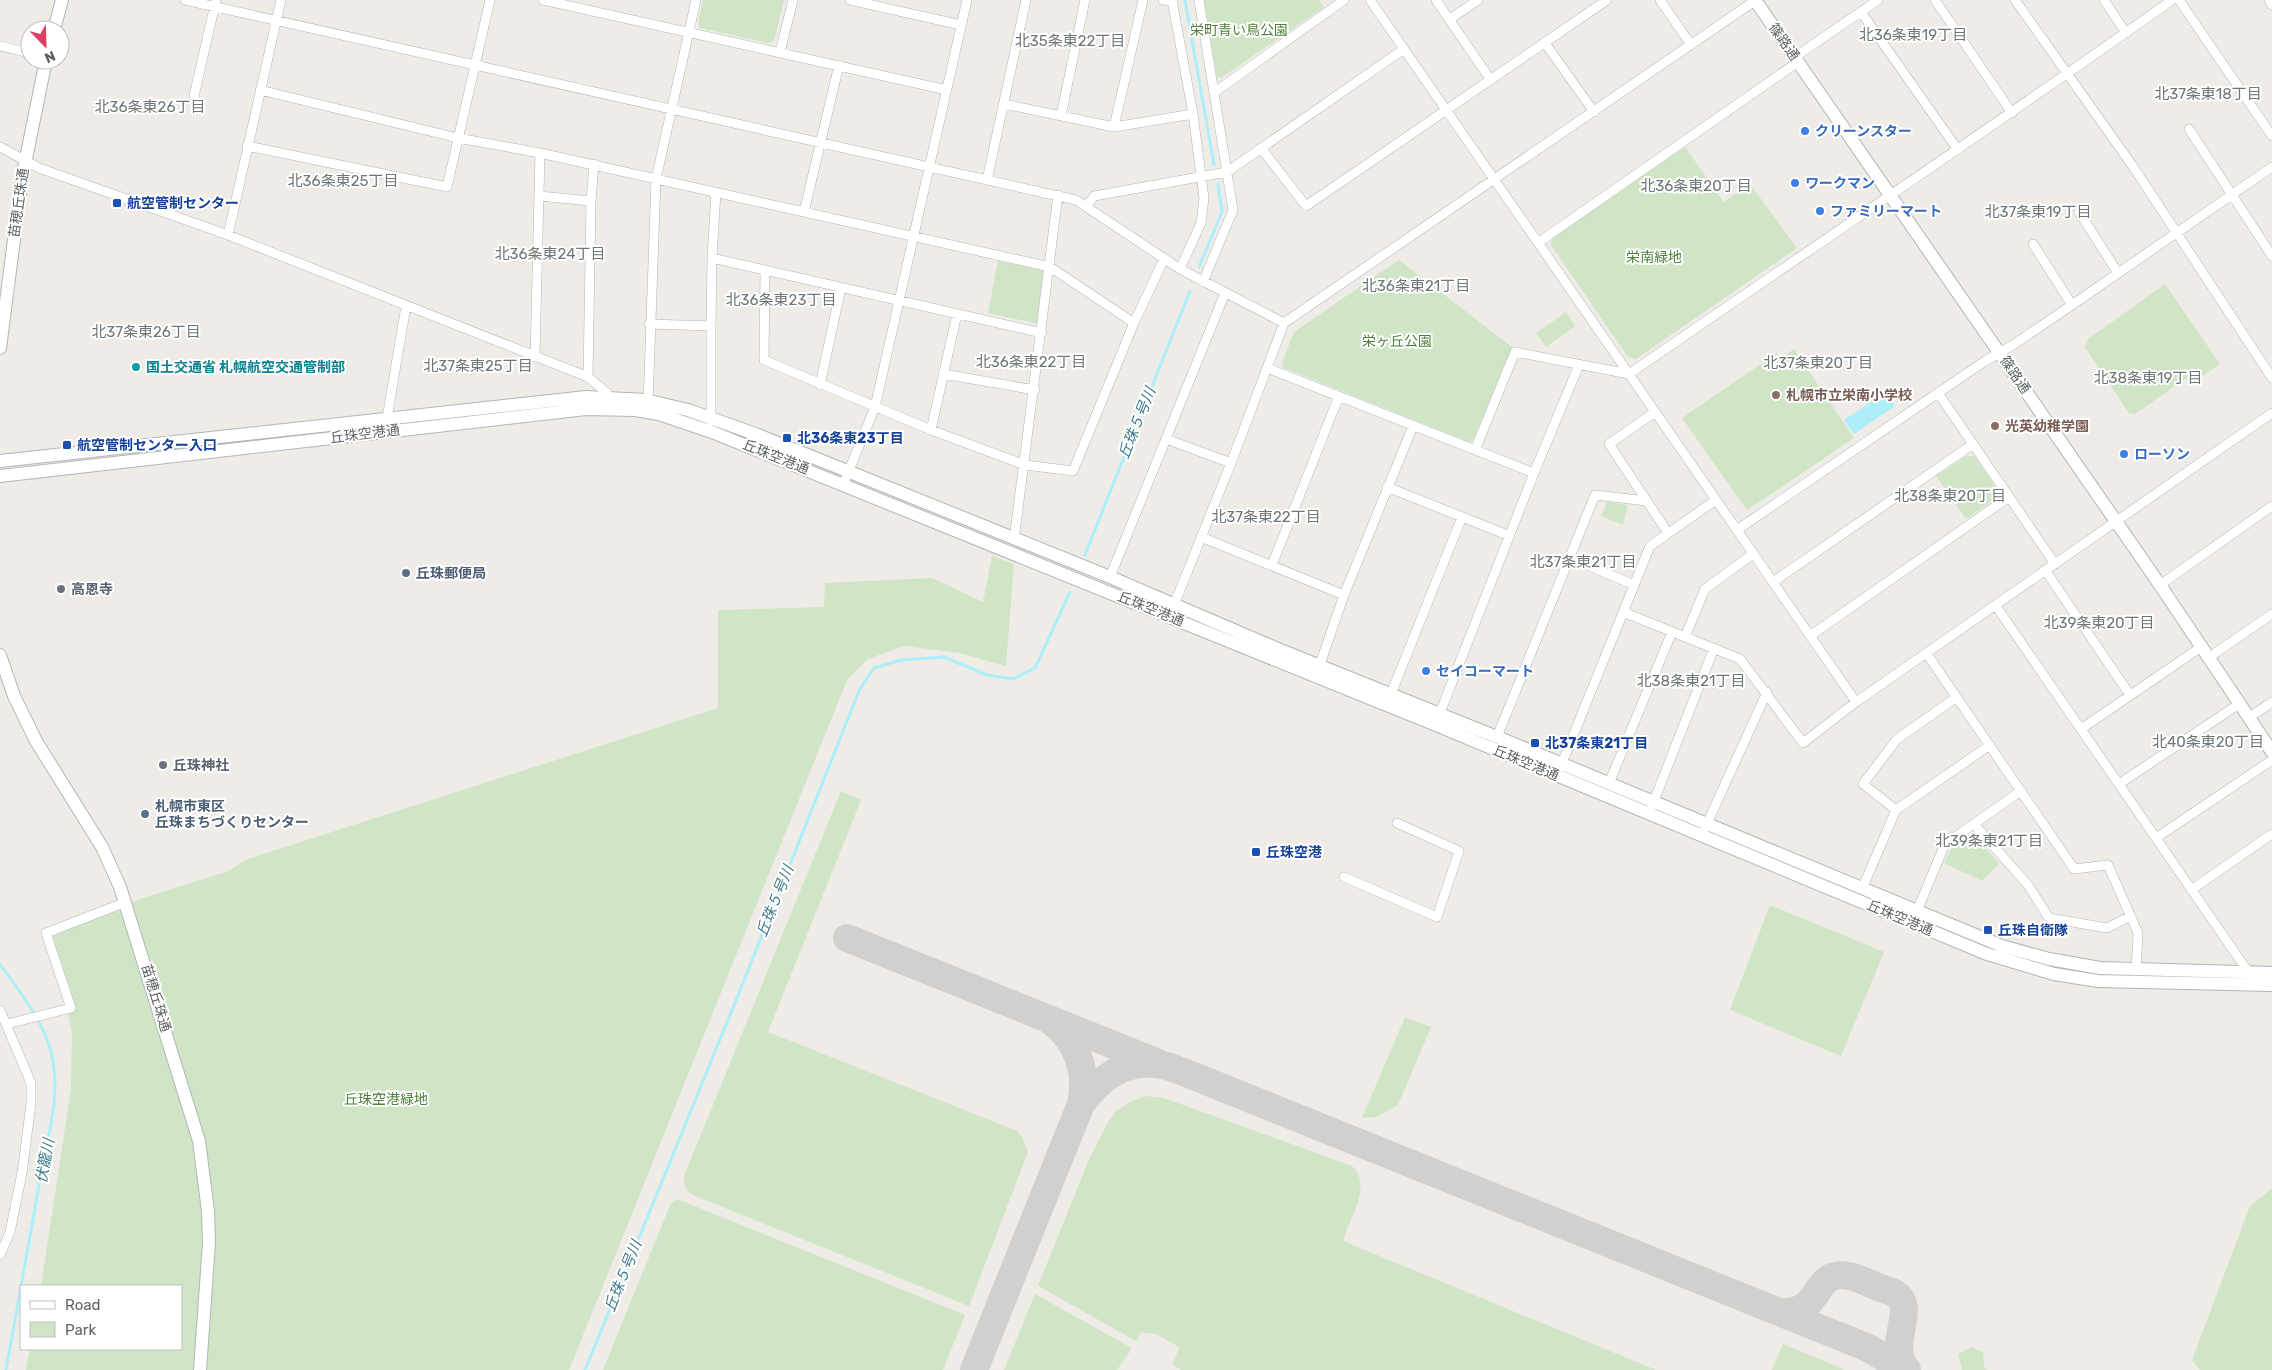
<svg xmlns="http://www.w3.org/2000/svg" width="2272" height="1370" font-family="Rubik,'Noto Sans JP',sans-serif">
  <rect width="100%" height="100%" fill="#efebe7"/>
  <path fill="#cfe5c5" d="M703,0H784L774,41L768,43L700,28L698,23Z
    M1204,0H1319L1324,7L1221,78L1217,77Z
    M1685,147L1724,202L1750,184L1797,248L1636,359L1628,357L1551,245L1552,238Z
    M1399,260L1512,347L1473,440L1470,442L1284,368L1282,363L1294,332Z
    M998,261L1045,271L1039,324L988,313Z
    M2165,284L2220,364L2201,377L2195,372L2135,414L2129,413L2085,347L2088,339Z
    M1566,312L1575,326L1546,347L1536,333Z
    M1794,349L1854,438L1747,510L1682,418L1777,353L1781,358Z
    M1966,456H1974L1999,492L1997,497L1966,519L1936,476Z
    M1607,502L1628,505L1623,525L1601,516Z
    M992,556L1014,564L1006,666L960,653L904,646L868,659L847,680L569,1370H26L30,1349H181V1286H41L71,1089L72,1033L53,936L143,898L229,871L245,860L718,708V610L824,607L825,583L932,578L983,602Z
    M841,791L861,800L768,1032L1017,1131L1022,1137L1028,1152L969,1306L695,1196C686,1192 684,1186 684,1176Z
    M1970,834L1975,835L1999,864L1982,881L1944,863L1952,847Z
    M1770,905L1884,952L1841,1056L1730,1010Z
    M1405,1017L1431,1027L1398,1105L1376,1117L1362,1118Z
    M1145,1096L1164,1098L1352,1166C1373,1185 1349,1219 1343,1241L1656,1370H1181L1173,1365L1179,1347L1156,1334L1141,1332L1136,1341L1038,1286L1089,1159L1107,1124L1116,1111L1130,1102Z
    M2272,1188V1370H2200L2192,1360L2250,1206Z
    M677,1199L965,1315L943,1370H603L671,1203Z
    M1035,1294L1130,1347L1131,1350L1117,1370H1004Z
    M1783,1344L1836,1366L1844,1370H1772Z
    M1971,1347L1983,1352L1984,1368L1987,1370H1962L1958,1354Z"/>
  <path fill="#adeff9" d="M1886,392L1895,406L1854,434L1844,420Z"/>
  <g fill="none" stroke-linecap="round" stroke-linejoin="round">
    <path stroke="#adeff9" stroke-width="3" d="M1185,0L1214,165
      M1199,267L1222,212L1218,184
      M1085,555L1190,291
      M0,964C19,991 43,1020 51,1052C62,1095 47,1138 40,1180C29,1243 17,1307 6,1370
      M585,1370L741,988L859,691L874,668L901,660L944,657L987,675L1013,679L1035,668L1070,592"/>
    <path stroke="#d1d0ce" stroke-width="28" d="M847,938L1156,1062
      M1052,1022C1078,1041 1088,1074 1081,1104
      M1780,1312C1826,1315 1810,1265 1853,1277C1861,1279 1870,1284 1878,1287C1883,1289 1891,1291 1896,1294C1918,1309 1885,1344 1907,1370
      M974,1370L1081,1104C1099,1079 1124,1060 1157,1064C1168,1065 1180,1071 1191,1075L1866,1347L1906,1370"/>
    <defs>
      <path id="street" d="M185,0L1076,200L1180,269L1284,323
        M543,0L947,90
        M850,0L961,25
        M1163,0L1173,2
        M1172,0L1193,114L1204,198L1201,223L1180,269
        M1199,0L1233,210L1203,282
        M1370,0L1856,702
        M1436,0L1490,79
        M1660,0L1691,45
        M1935,0L2012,113
        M2015,0L2132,165L2272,378
        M2104,0L2126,33
        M2179,0L2272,136
        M2269,0L2272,5
        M1861,12L1958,150
        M1450,19L1478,0
        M1545,43L1594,112
        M0,46L30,53
        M780,52L793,0
        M1795,57L1878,0
        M260,90L458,138L540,153L1050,267L1134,323
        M1215,92L1344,0
        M194,96L216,0
        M1004,104L1114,127L1193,114
        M1061,116L1085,0
        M1114,127L1143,0
        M2189,129L2272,256
        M247,146L447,187L490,0
        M0,147L39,168L228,235L588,377L607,393L612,400
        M1261,148L1306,206L1607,0
        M987,180L1026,0
        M539,196L591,201
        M1087,206L1094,196L1227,172L1404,49
        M804,212L839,65
        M2079,212L2118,273
        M228,235L281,0
        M1539,242L1798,62
        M2033,244L2072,305
        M712,258L1042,333
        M765,270L764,360L931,430L1025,465L1073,471L1134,323L1164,259
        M649,324L711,326V421
        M711,326L712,258L716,192
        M535,357L540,153
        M1267,368L1534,473
        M943,374L1035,390
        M588,377L591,201L594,164
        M820,385L841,288
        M1938,393L2055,564
        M648,405L656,179L696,0
        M1655,412L1609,444L1668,533
        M387,418L406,306
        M931,430L957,314
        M1166,439L1231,463
        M1475,450L1515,352L1629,374C1810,249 1993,127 2172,0
        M843,485L875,407L967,0
        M1387,487L1510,536
        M1737,530L1985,361L2013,345L2072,305L2272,167
        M1201,537L1344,595
        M1014,540L1058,195
        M1569,557L1634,585
        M1272,565L1339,396
        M2045,570L2130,695
        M1110,577L1225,293
        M1773,582L1973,444
        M2160,585L2272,506
        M1996,606L2249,973V976
        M1172,610L1231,463L1284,323L1756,0
        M1623,612L1740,659L1803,743L1856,702L2272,413
        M1810,636L2009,497
        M1685,637L1705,589L1753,554
        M1927,654L2074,869L2108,865L2138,933L2136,971
        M2208,658L2272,614
        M1318,670L1344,595L1413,426
        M1391,694L1462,517
        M1438,718L1534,473L1579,365
        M2248,718L2272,702
        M2081,729L2201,647
        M1497,737L1595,495L1647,501
        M1560,768L1650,546L1716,500
        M1609,783L1672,632
        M2119,784L2239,704
        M1652,806L1714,648
        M1896,810L1863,784L1897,739L1957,697
        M1974,824L2028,885L2049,918L2107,928L2131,916
        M1705,828L1767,692
        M2156,838L2272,760
        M1344,877L1437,917L1459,851L1397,823
        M1862,889L1896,810L1990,745
        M2191,890L2272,834
        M1917,911L1945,844L2021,791
        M0,1010L31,1083V1104L22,1173L10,1232L0,1255
        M7,1024L71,1008L46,933L126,902"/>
      <path id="secondary" d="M1755,0L2160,585L2272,752
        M54,30L62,0
        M0,348L22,178L46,60
        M0,461L586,397L646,400L688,410L758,435L1110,577L1278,649L1497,737L2002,946L2049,959L2100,968L2272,973
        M0,476L586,409L635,410L659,414L712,432L1436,725L1987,954L2054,974L2098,981L2272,985
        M0,655L14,696L36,741L102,847L120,887L199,1141L208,1211L209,1243L200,1370"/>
    </defs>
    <use href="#street" stroke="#b2b6b8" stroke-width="10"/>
    <use href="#secondary" stroke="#b1b6b8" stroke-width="14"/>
    <use href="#street" stroke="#fff" stroke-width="9"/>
    <use href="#secondary" stroke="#fff" stroke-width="12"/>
  </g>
  <g fill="#3f7fe0" stroke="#fff" stroke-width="2">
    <circle cx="1805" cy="131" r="5"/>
    <circle cx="1795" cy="183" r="5"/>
    <circle cx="1820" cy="211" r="5"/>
    <circle cx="2124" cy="454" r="5"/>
    <circle cx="1426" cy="671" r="5"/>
  </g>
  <g fill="#1a4fb4" stroke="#fff" stroke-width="2">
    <rect x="112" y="198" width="10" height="10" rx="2.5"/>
    <rect x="782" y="433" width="10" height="10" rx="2.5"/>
    <rect x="62" y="440" width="10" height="10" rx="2.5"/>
    <rect x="1530" y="738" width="10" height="10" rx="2.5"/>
    <rect x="1251" y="847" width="10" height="10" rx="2.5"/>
    <rect x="1983" y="925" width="10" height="10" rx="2.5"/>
  </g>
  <circle fill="#0f9aa8" stroke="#fff" stroke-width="2" cx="136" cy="367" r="5"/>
  <g fill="#8d6e63" stroke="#fff" stroke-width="2">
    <circle cx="1776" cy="395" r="5"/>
    <circle cx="1995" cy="426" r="5"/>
  </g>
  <g fill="#5c6f8a" stroke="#fff" stroke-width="2">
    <circle cx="406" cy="573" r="5"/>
    <circle cx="145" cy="814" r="5"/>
  </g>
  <g fill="#6b7280" stroke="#fff" stroke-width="2">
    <circle cx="61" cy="589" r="5"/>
    <circle cx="163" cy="765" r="5"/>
  </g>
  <g text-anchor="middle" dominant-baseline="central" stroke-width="4" stroke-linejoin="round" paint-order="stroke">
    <g font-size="14" fill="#4d803b" stroke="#fff">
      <text x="1239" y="30">栄町青い鳥公園</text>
      <text x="1654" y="257">栄南緑地</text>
      <text x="1397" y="341">栄ヶ丘公園</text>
      <text x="386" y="1099">丘珠空港緑地</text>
    </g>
    <g font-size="14" fill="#5e6466" stroke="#fff">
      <text transform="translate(1784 42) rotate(55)">篠路通</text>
      <text transform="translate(19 203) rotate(-82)">苗穂丘珠通</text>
      <text transform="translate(2015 375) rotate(56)">篠路通</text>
      <text transform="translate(365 434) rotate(-7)">丘珠空港通</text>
      <text transform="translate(776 457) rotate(22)">丘珠空港通</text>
      <text transform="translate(1151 609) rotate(22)">丘珠空港通</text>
      <text transform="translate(1526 763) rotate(23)">丘珠空港通</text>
      <text transform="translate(1900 918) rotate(23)">丘珠空港通</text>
      <text transform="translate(156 998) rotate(73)">苗穂丘珠通</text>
    </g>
    <g font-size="14" font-weight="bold" fill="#366cbe" stroke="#fff" text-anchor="start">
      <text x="1815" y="131">クリーンスター</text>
      <text x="1805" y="183">ワークマン</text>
      <text x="1830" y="211">ファミリーマート</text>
      <text x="2134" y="454">ローソン</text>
      <text x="1436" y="671">セイコーマート</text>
    </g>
    <g font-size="14" font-weight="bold" fill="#164399" stroke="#fff" text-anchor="start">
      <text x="127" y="203">航空管制センター</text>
      <text x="797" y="438">北36条東23丁目</text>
      <text x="77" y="445">航空管制センター入口</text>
      <text x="1545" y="743">北37条東21丁目</text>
      <text x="1266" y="852">丘珠空港</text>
      <text x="1998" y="930">丘珠自衛隊</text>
    </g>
    <g font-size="14" font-weight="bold" fill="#0d838f" stroke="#fff" text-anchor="start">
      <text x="146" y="367">国土交通省 札幌航空交通管制部</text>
    </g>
    <g font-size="14" font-weight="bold" fill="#785e54" stroke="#fff" text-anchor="start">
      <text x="1786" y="395">札幌市立栄南小学校</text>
      <text x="2005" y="426">光英幼稚学園</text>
    </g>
    <g font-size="14" font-weight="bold" fill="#4e5e75" stroke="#fff" text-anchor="start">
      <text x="416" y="573">丘珠郵便局</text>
      <text x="155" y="806">札幌市東区<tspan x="155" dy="16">丘珠まちづくりセンター</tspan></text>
    </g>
    <g font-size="14" font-weight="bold" fill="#5b616d" stroke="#fff" text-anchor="start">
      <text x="71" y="589">高恩寺</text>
      <text x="173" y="765">丘珠神社</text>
    </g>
    <g font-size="15" fill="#6f7678" stroke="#fff">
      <text x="1913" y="35">北36条東19丁目</text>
      <text x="1070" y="41">北35条東22丁目</text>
      <text x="2208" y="94">北37条東18丁目</text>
      <text x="150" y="107">北36条東26丁目</text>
      <text x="343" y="181">北36条東25丁目</text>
      <text x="1696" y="186">北36条東20丁目</text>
      <text x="2038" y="212">北37条東19丁目</text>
      <text x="550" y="254">北36条東24丁目</text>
      <text x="1416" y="286">北36条東21丁目</text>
      <text x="781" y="300">北36条東23丁目</text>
      <text x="146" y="332">北37条東26丁目</text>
      <text x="1031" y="362">北36条東22丁目</text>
      <text x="1818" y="363">北37条東20丁目</text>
      <text x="478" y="366">北37条東25丁目</text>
      <text x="2148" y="378">北38条東19丁目</text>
      <text x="1950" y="496">北38条東20丁目</text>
      <text x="1266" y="517">北37条東22丁目</text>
      <text x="1583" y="562">北37条東21丁目</text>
      <text x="2099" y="623">北39条東20丁目</text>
      <text x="1691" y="681">北38条東21丁目</text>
      <text x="2208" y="742">北40条東20丁目</text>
      <text x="1989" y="841">北39条東21丁目</text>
    </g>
    <g font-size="15" font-style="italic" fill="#3d7989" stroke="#fff">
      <text transform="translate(1137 423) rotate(-68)">丘珠５号川</text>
      <text transform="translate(775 901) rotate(-68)">丘珠５号川</text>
      <text transform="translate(45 1161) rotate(-80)">伏籠川</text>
      <text transform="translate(623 1276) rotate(-68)">丘珠５号川</text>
    </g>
  </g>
  <rect x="20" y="1285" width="162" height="65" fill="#ffffff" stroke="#bfc1c2"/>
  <rect x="30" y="1301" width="25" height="8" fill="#ffffff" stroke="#bfc1c2"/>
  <text x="65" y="1310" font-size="15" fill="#5e6466">Road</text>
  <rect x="30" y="1322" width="25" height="15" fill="#cfe5c5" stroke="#bfc1c2"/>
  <text x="65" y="1335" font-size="15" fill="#5e6466">Park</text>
  <g transform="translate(45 45) rotate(157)"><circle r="24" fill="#ffffff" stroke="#bfc1c2"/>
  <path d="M0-4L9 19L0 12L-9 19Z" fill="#de3e63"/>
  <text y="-8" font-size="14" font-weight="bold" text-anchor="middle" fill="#5e6466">N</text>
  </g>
</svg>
